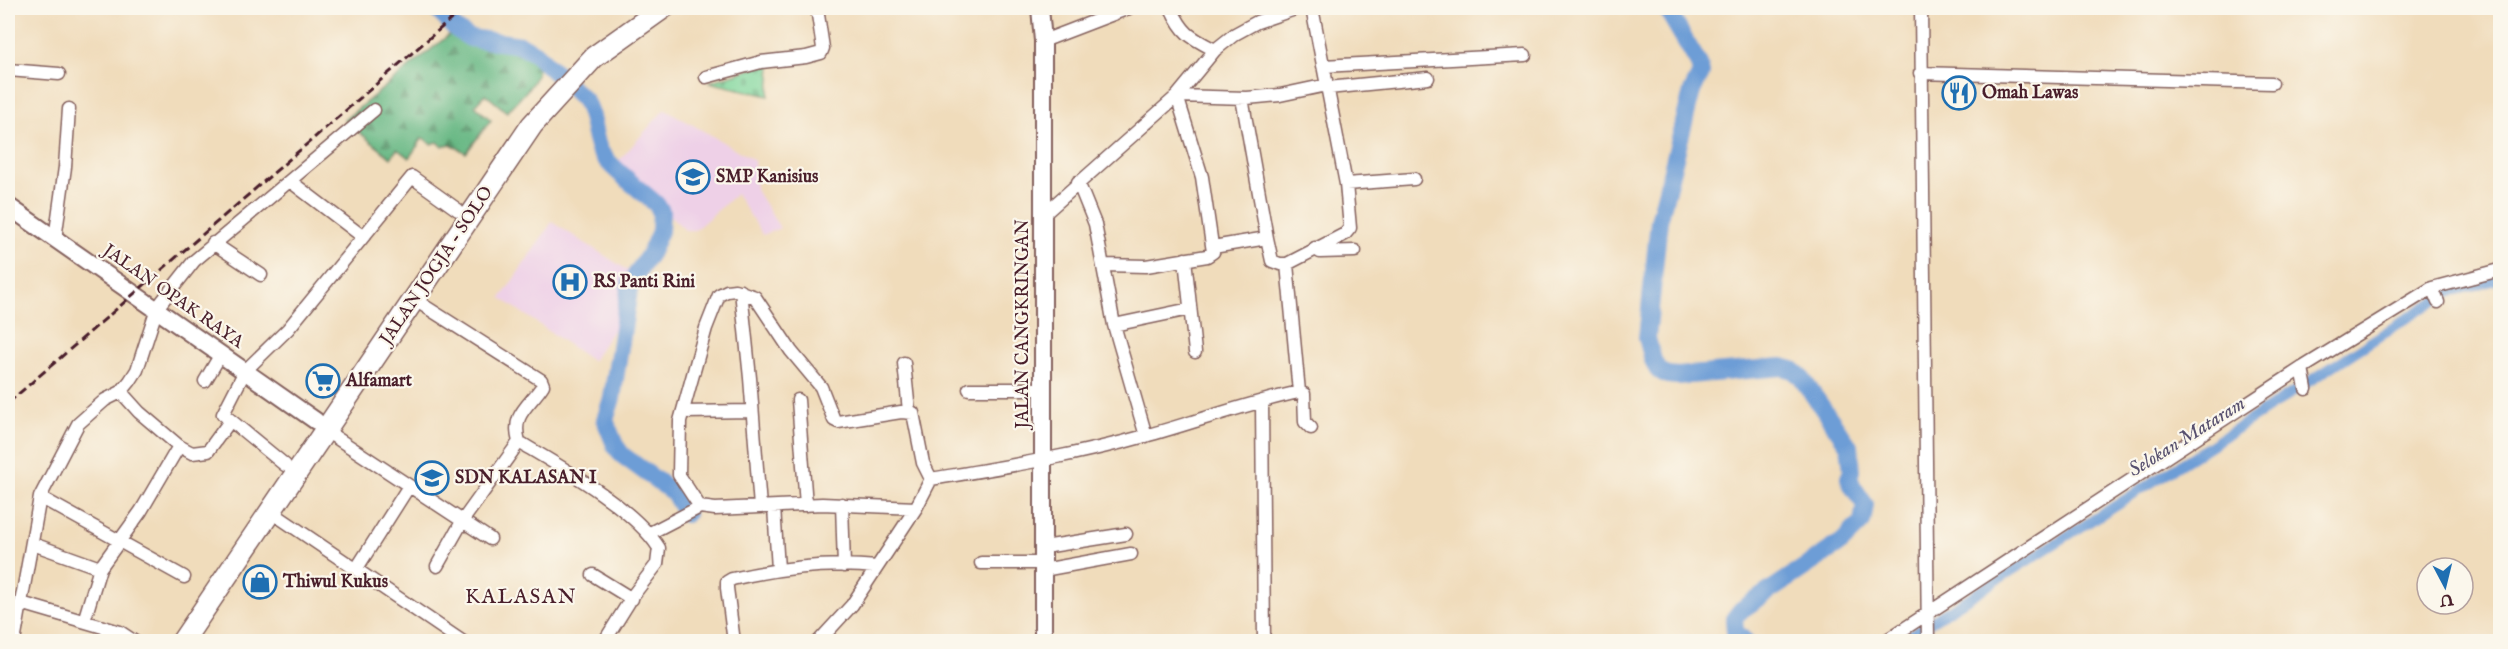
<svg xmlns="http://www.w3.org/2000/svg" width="2508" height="649" font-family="'IM FELL English',serif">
  <defs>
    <pattern id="forest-firs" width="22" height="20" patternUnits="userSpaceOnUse" patternTransform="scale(1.5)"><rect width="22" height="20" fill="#66b783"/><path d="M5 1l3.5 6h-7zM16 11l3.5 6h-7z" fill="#56946b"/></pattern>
    <pattern id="cemetery-stones" width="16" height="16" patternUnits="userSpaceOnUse" patternTransform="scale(1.5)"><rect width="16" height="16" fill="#7ed69b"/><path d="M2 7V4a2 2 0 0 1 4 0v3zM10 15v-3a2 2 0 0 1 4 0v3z" fill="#6eb786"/></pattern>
  </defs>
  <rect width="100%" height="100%" fill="#fbf7ec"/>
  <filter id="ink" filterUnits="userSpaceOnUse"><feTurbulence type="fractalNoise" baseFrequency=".0167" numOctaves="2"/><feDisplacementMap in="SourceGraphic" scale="12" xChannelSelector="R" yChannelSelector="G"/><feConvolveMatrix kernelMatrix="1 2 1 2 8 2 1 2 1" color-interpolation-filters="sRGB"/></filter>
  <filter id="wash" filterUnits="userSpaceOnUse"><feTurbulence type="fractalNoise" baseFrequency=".008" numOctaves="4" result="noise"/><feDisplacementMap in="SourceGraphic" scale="24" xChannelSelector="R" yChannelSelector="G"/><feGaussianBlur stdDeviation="1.35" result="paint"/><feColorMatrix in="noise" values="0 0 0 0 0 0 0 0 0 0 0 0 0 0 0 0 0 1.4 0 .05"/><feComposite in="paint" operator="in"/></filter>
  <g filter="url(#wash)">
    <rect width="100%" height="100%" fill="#f0dcbb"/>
    <path fill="#eed0e7" d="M665,109L754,160L756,190L780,228L763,235L736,194L695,230H685L616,164Z
      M552,222L632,273L625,292L622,317L592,361L501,298Z"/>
    <path fill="url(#forest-firs)" stroke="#586b57" stroke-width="1.5" d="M460,26L476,35L533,55L539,60C539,83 522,95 507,112L485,94L475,106L491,120L466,153L451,144L442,146L438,142L431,144L423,138L409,158L397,149L391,158L344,120Z"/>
    <path fill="url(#cemetery-stones)" stroke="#647a63" stroke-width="1.5" d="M771,63L769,96L709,82Z"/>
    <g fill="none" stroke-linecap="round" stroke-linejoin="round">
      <path stroke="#6d9dd6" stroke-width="10" d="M1899,642L2205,449L2426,306L2453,291L2500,279"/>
      <path stroke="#6d9dd6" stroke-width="18" d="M435,8L456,29L470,38L521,45L535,53L584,100C594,115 592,132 599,149C605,164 642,191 656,204L661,211L660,231L651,252L630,284L612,398L605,420L615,445L622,455L674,493L686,514
        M1666,8L1699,64L1701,73L1692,91L1659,221L1647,338L1653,360L1658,370L1667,375L1678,376L1782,367L1793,370L1800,376L1849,446L1852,471L1849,478L1853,487L1865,505L1862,522L1842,542L1741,610L1734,619L1735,632L1746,642"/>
    </g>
  </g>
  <g filter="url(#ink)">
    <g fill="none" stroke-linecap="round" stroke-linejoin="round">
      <defs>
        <path id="street" d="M1171,8C1183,34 1190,37 1215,50
          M1921,8L1928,642
          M1043,41L1129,8
          M1323,66L1525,55
          M8,70L59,74
          M1920,73L2272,83
          M706,77L761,62L806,57L821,53L823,48L817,8
          M1328,88L1428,78
          M1177,96L1247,98L1280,95L1327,85
          M1242,98L1267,238
          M290,181L362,236
          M1078,182L1095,224L1114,325L1146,436
          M1346,184L1414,179
          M1043,215L1177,96L1215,50L1235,34L1257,22L1298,8
          M55,239L65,167L69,109
          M213,243L261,275
          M1213,247L1267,238L1272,261L1280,264H1287L1345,234L1350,228L1346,184L1312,8
          M1315,248L1320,252L1355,251
          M1185,259L1195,352
          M1287,264L1299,392L1304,394L1305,422L1311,428
          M1103,265L1146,266L1207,256L1213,252L1202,177L1177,96
          M2432,288L2438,302
          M741,291L750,378L760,507
          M415,300L541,380L543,385C529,407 511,413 519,442C561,467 633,507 659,548L657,564L634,594L604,642
          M1114,325L1190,309
          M904,363L909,411
          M2302,368L2306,389
          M205,381L221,354
          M969,389H1042
          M121,392L139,412L179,446
          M798,400L806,505
          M1262,401L1264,642
          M683,412L752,411
          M326,431L490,539
          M285,465L223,414L245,371L288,329L412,177L458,210
          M931,479C1003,467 1075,456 1145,436C1196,422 1247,403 1299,392
          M40,497L184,577
          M842,504L844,566
          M700,507L679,475L680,421L706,328L719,295L727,291L735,290L755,297L791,351L821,387L834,420L838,422L901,412L913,413L923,463L931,479
          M774,507L778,569
          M270,511L463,642
          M650,533L700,507L715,509L822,504L916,508
          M33,544L100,568
          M1044,547L1126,534
          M981,563H1043
          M437,566L463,520L519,442
          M357,568L409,486
          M1043,570L1131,554
          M593,575L632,599
          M21,603L120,632L135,642
          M84,621L100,568L141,511L179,446L192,453L208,451L230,421
          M14,642L40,497L78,424L105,400L121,392L130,381L137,370L157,308L194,261L374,110
          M734,642L727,588V582L732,579C779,568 828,562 877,567
          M818,642L852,605L916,508L931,479
          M1884,642L2302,368L2432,288L2500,270"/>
        <path id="secondary" d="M1040,8L1043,41V642
          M8,206L316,421"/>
        <path id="highway" d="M182,642L532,125L594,57L663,8"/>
      </defs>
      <use href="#street" stroke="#84615d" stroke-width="15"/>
      <use href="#secondary" stroke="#84615d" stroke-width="20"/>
      <use href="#highway" stroke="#84615d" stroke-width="24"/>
      <use href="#street" stroke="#fff" stroke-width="12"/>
      <use href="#secondary" stroke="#fff" stroke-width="16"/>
      <use href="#highway" stroke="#fff" stroke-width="21"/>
      <path stroke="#4a1f2b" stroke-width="3" stroke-dasharray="9 4.5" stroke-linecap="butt" d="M8,403L464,8"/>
    </g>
  </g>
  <defs>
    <symbol id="restaurant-ring" viewBox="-11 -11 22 22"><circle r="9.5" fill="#fbf7ec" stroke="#1f6fb2" stroke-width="1.5"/><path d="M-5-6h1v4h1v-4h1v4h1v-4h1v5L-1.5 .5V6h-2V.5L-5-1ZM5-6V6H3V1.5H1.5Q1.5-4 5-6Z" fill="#1f6fb2"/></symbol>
    <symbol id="school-ring" viewBox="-11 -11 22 22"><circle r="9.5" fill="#fbf7ec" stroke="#1f6fb2" stroke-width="1.5"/><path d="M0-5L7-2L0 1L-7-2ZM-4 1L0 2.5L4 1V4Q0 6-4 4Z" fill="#1f6fb2"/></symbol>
    <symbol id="hospital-ring" viewBox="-11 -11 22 22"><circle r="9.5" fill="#fbf7ec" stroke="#1f6fb2" stroke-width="1.5"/><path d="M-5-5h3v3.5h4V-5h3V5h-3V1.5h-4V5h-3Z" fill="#1f6fb2"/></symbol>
    <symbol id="supermarket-ring" viewBox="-11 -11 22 22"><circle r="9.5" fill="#fbf7ec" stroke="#1f6fb2" stroke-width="1.5"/><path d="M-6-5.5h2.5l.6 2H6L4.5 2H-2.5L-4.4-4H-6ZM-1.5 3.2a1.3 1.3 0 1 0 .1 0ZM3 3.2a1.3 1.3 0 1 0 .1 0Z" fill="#1f6fb2"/></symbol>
    <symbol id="shop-ring" viewBox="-11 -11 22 22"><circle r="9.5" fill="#fbf7ec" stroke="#1f6fb2" stroke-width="1.5"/><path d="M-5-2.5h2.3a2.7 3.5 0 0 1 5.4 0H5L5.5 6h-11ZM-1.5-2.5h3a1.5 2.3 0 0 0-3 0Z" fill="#1f6fb2"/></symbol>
  </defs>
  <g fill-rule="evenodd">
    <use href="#restaurant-ring" x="1940" y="74" width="38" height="38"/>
    <use href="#school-ring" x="674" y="158" width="38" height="38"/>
    <use href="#hospital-ring" x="551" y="263" width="38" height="38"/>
    <use href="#supermarket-ring" x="304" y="362" width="38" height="38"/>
    <use href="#school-ring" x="413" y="459" width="38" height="38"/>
    <use href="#shop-ring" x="241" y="563" width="38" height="38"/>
  </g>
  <g text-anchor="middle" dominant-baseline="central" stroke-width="4.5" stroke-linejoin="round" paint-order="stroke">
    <g font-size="18" font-weight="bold" fill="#4a1f2b" stroke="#fbf7ec" text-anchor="start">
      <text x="1982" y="93">Omah Lawas</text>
      <text x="716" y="177">SMP Kanisius</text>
      <text x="593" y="282">RS Panti Rini</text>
      <text x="346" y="381">Alfamart</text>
      <text x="455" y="478">SDN KALASAN I</text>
      <text x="283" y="582">Thiwul Kukus</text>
    </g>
    <g font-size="18" fill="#4a1f2b" stroke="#fbf7ec">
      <text transform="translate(437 266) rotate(-56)">JALAN JOGJA - SOLO</text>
      <text transform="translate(173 297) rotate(35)">JALAN OPAK RAYA</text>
      <text transform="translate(1023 324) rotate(-90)">JALAN CANGKRINGAN</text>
    </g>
    <g font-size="20" font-style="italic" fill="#58516f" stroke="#fbf7ec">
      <text transform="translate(2187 437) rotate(-32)">Selokan Mataram</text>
    </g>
    <g font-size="21" letter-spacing="1.5" fill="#4a1f2b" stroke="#fbf7ec">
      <text x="521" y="597">KALASAN</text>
    </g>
  </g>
  <rect width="2508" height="649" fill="none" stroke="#fbf7ec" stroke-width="30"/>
  <g transform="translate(2445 586) rotate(173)"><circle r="28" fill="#fbf7ec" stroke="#b4a19f" stroke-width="1.5"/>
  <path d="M0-4.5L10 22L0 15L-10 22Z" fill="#1f6fb2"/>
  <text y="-9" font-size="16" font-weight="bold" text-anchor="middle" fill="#4a1f2b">U</text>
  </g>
</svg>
